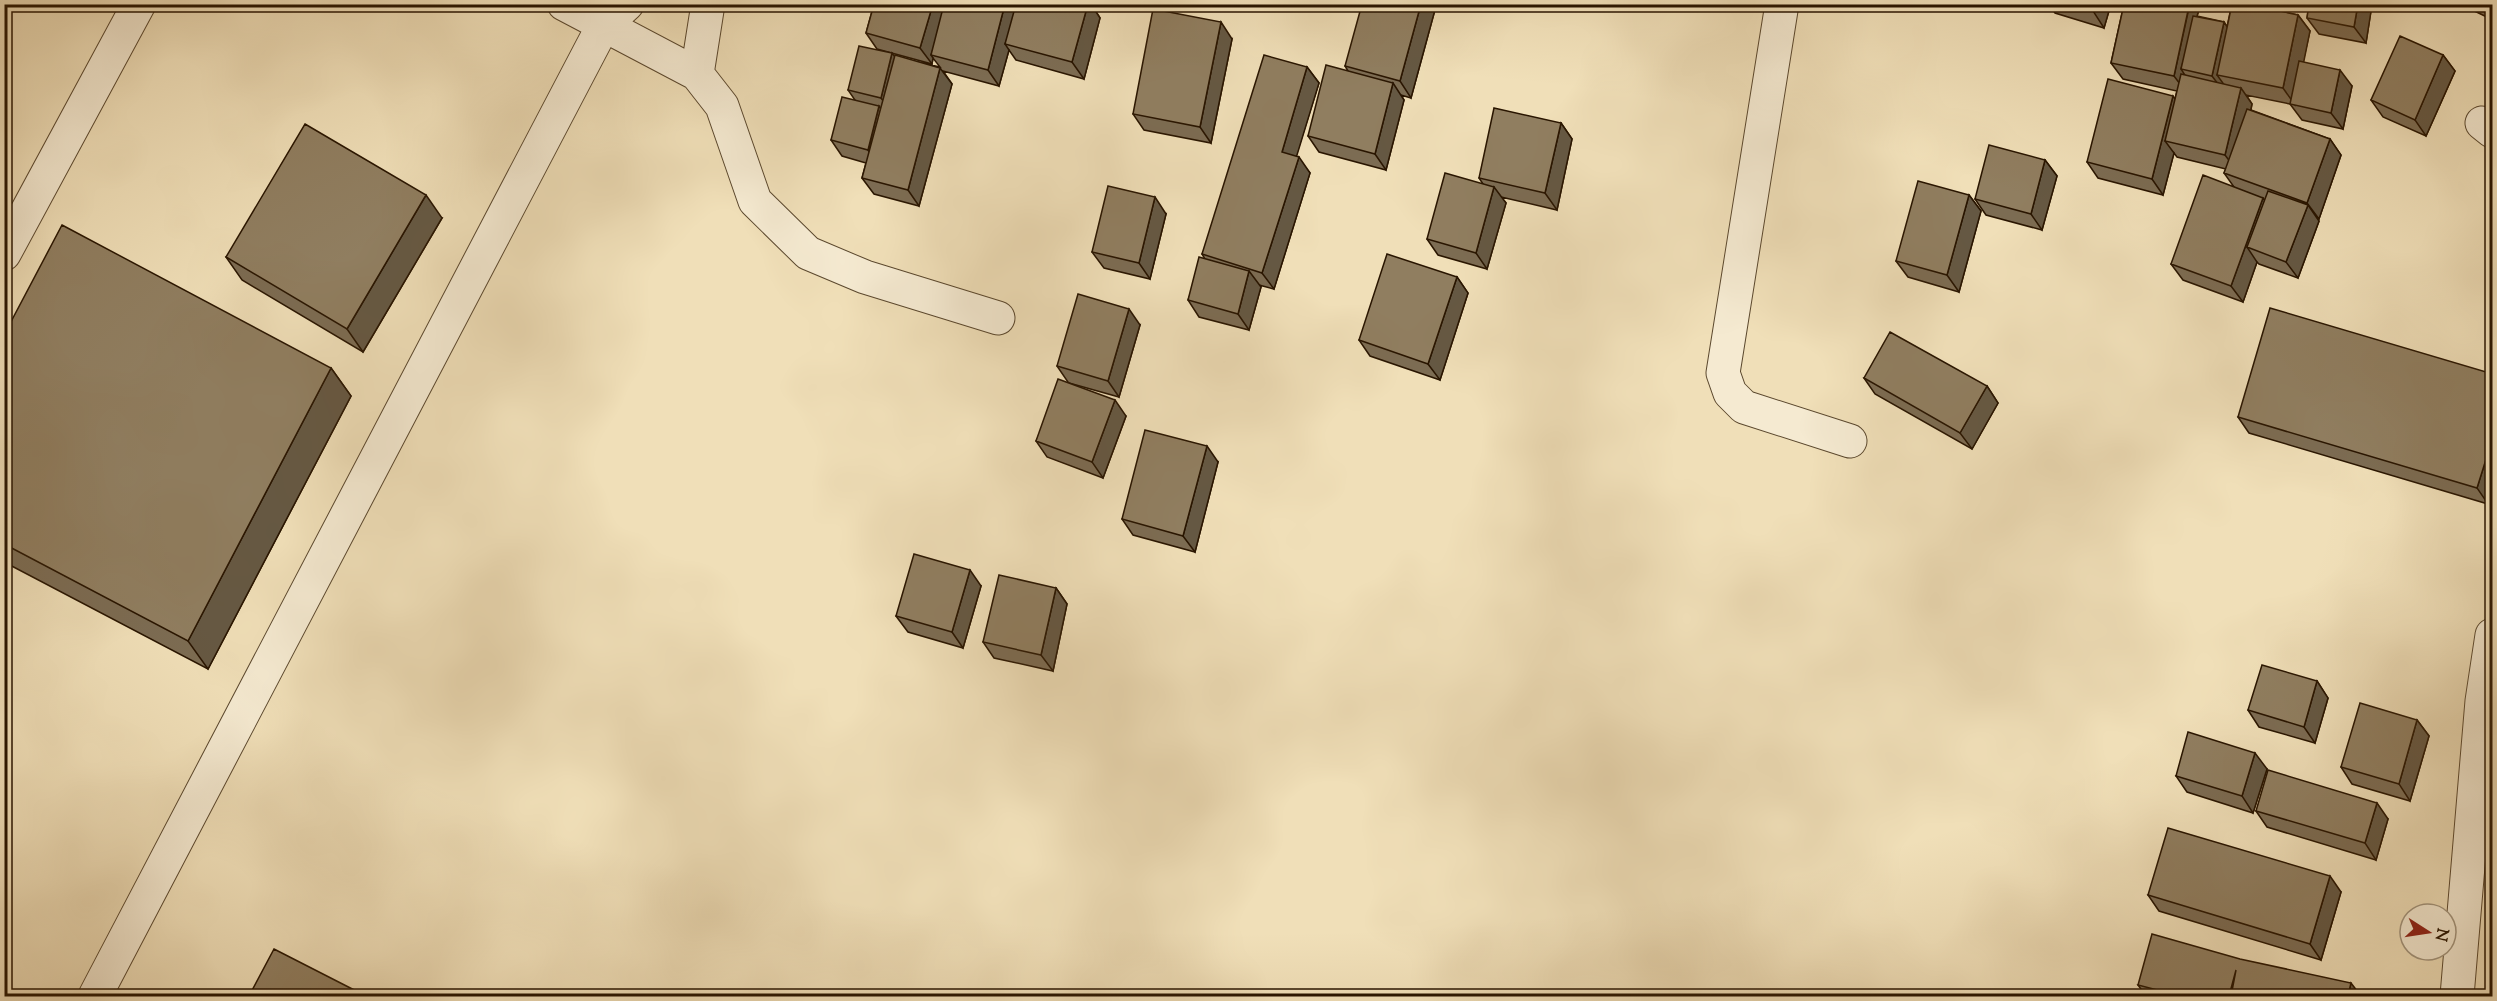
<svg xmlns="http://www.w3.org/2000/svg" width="2497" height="1001" font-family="'Sorts Mill Goudy',serif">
  <rect width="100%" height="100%" fill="#f0dfb8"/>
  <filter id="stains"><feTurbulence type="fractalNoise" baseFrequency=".00333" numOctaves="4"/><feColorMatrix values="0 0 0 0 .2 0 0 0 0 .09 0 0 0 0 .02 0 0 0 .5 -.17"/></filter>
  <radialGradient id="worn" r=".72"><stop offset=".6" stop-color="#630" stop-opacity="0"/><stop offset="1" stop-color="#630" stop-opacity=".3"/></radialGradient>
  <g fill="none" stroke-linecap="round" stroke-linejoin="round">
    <defs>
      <path id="minor" d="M564,4L697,74L722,106L755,201L808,253L865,277L998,318
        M1782,4L1723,373L1730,393L1744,407L1850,441
        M697,74L708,4
        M2482,123L2492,131
        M4,254L139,4
        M95,996L603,26L627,4
        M2457,996L2482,701L2492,635"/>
    </defs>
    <use href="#minor" stroke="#5b482e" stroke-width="35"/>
    <use href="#minor" stroke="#f5ead1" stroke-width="33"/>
  </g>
  <path fill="#7c6c53" stroke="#291500" stroke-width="1.5" d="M874,4H1091L1100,18L1084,79L1016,60L1009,50L999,86L943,71L952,84L919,206L874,194L862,178L866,163L842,156L831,140L855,100L848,90L895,57L940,67L933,58L932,64L877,49L866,33Z
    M2049,4H2111L2104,28L2055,13Z
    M2124,4H2201L2197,16L2224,22L2227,27L2231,8L2219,4H2281L2279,11L2298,15L2310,31L2303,62L2352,86L2343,129L2302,120L2290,104L2246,95L2252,104L2251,110L2330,139L2341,155L2319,219L2317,218L2319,221L2298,278L2259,264L2257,262L2243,302L2183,280L2171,264L2234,187L2224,173L2226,169L2177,157L2174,153L2163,195L2098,178L2087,162L2175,99L2177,91L2123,79L2111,63Z
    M2309,4H2372L2366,43L2319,34L2307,18Z
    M2438,4H2450L2449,8Z
    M2460,4H2493V20Z
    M1436,6L1411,98L1401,95L1404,100L1386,170L1319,152L1308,136L1348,71L1345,66Z
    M1232,39L1211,143L1144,130L1133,114Z
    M2443,55L2455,71L2426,136L2383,117L2371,100Z
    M1307,67L1319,83L1296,156L1310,173L1274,289L1259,285L1261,287L1249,330L1199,317L1188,300L1205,259L1202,254Z
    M1561,123L1572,139L1557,210L1501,197L1506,203L1487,269L1438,255L1427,239L1483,184L1479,178Z
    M2045,160L2057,176L2042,230L1986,215L1975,199Z
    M1969,195L1981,211L1959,292L1908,277L1896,261Z
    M1166,214L1150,279L1104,268L1092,252Z
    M442,218L363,352L242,280L226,257Z
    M1457,277L1468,293L1440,380L1370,356L1359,340Z
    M1140,325L1119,397L1069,383L1126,416L1103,478L1047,457L1036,441L1068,382L1057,366Z
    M4,335L331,368L351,396L208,669L4,562Z
    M2493,374V491L2488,504L2249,433L2238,417Z
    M1864,378L1987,386L1998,403L1972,449L1875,394Z
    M1218,462L1195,552L1133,535L1122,519Z
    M981,586L963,648L908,632L896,616Z
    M1056,588L1067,604L1053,671L994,658L983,642Z
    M2317,681L2328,698L2315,743L2259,727L2248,710Z
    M2417,720L2429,736L2410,801L2352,784L2341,767Z
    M2267,769L2253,813L2187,792L2176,776Z
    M2256,811L2388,819L2376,860L2267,827Z
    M2341,892L2321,960L2159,911L2148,895Z
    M2138,985L2361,996H2146Z"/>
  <path fill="#655843" stroke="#291500" stroke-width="1.5" d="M933,4H949L931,55L933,58L932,64L920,48Z
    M1005,4H1021L1005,44L1009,50L999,86L988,70Z
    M1088,4H1091L1100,18L1084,79L1072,62Z
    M1421,4H1435L1436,6L1411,98L1400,81Z
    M2095,4H2111L2104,28L2093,11Z
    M2186,4H2201L2197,16L2181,69L2188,80L2186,92L2174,76L2189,8Z
    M2281,4L2276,21L2264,5Z
    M2358,4L2372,5L2366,43L2354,27Z
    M2482,4H2493V19Z
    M2298,15L2310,31L2295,105L2283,88Z
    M1221,22L1232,39L1211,143L1200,127Z
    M2224,22L2235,39L2217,75L2225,86L2224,92L2212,76Z
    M892,53L904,69L893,114L881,98Z
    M2443,55L2455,71L2426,136L2415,120Z
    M1307,67L1319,83L1293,168L1282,152Z
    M940,68L952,84L919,206L908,190Z
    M2340,70L2352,86L2343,129L2331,113Z
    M1393,83L1404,100L1386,170L1375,154Z
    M2241,88L2252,104L2237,171L2225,155Z
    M2173,96L2184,112L2165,141L2174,153L2163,195L2152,179Z
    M879,106L890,122L879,166L868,150Z
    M1561,123L1572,139L1557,210L1545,193Z
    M2330,139L2341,155L2319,219L2307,203Z
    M1299,157L1310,173L1274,289L1262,273Z
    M2045,160L2057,176L2042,230L2031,214Z
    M1494,187L1506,203L1487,269L1476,253Z
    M426,195L442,218L363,352L347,329Z
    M1969,195L1981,211L1959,292L1947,275Z
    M1155,197L1166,214L1150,279L1139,263Z
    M2263,198L2275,214L2247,247L2257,262L2243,302L2231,286Z
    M2308,205L2319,221L2298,278L2286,262Z
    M1249,271L1261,287L1249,330L1238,314Z
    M1457,277L1468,293L1440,380L1428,364Z
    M1129,309L1140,325L1119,397L1108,381Z
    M331,368L351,396L208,669L188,641Z
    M1987,386L1998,403L1972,449L1960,433Z
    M1115,400L1126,416L1103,478L1092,462Z
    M2493,437V491L2488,504L2477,488Z
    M1207,446L1218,462L1195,552L1183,536Z
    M970,570L981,586L963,648L952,632Z
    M1056,588L1067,604L1053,671L1041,655Z
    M2317,681L2328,698L2315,743L2304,727Z
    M2417,720L2429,736L2410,801L2399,784Z
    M2255,753L2267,769L2253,813L2242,796Z
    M2377,803L2388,819L2376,860L2365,843Z
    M2330,876L2341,892L2321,960L2310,944Z
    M2351,983L2361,996H2348Z"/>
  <path fill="#907e60" stroke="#291500" stroke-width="1.5" d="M874,4H933L920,48L866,33Z
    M944,4H1005L988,70L931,55Z
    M1016,4H1088L1072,62L1005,44Z
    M1362,4H1421L1400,81L1345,66Z
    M2069,4H2095L2093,11Z
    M2124,4H2184L2189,6L2174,76L2111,63Z
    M2232,4H2248L2298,15L2283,88L2217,75Z
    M2309,4H2358L2354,27L2307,18Z
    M1153,9L1221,22L1200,127L1133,114Z
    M2193,16L2224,22L2212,76L2181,69Z
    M2400,36L2443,55L2415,120L2371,100Z
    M859,46L892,53L881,98L848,90Z
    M895,55L940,68L908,190L862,178Z
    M1264,55L1307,67L1282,152L1299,157L1262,273L1202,254Z
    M2299,61L2340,70L2331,113L2290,104Z
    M1326,65L1393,83L1375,154L1308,136Z
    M2181,74L2241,88L2225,155L2165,141Z
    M2108,79L2173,96L2152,179L2087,162Z
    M842,97L879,106L868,150L831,140Z
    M1494,108L1561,123L1545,193L1479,178Z
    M2247,109L2330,139L2307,203L2224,173Z
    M305,124L426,195L347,329L226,257Z
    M1989,145L2045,160L2031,214L1975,199Z
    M1445,173L1494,187L1476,253L1427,239Z
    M2203,175L2263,198L2231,286L2171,264Z
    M1918,181L1969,195L1947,275L1896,261Z
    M1108,186L1155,197L1139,263L1092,252Z
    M2268,191L2308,205L2286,262L2247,247Z
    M62,225L331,368L188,641L4,544V335Z
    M1387,254L1457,277L1428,364L1359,340Z
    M1199,257L1249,271L1238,314L1188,300Z
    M1078,294L1129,309L1108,381L1057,366Z
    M2270,308L2493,374V437L2477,488L2238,417Z
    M1890,332L1987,386L1960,433L1864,378Z
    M1058,379L1115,400L1092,462L1036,441Z
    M1145,430L1207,446L1183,536L1122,519Z
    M914,554L970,570L952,632L896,616Z
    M999,575L1056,588L1041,655L983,642Z
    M2262,665L2317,681L2304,727L2248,710Z
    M2360,703L2417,720L2399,784L2341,767Z
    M2188,732L2255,753L2242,796L2176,776Z
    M2268,770L2377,803L2365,843L2256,811Z
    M2168,828L2330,876L2310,944L2148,895Z
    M2152,934L2240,959L2351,983L2348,996H2231L2236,970L2229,996H2180L2138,985Z
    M274,949L366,996H249Z"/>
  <rect width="2497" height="1001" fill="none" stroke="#f0dfb8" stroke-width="24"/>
  <rect x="6" y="6" width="2485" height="989" fill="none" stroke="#291500" stroke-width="3"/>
  <rect x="12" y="12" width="2473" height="977" fill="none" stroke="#291500" stroke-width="1.5"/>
  <g transform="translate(2428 932) rotate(102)"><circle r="28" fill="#f5ead1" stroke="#a3957d" stroke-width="1.5"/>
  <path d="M0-4.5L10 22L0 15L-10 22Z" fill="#8f2418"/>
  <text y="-9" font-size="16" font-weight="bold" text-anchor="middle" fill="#291500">N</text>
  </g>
  <rect width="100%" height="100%" filter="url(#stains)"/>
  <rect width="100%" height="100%" fill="url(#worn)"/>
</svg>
